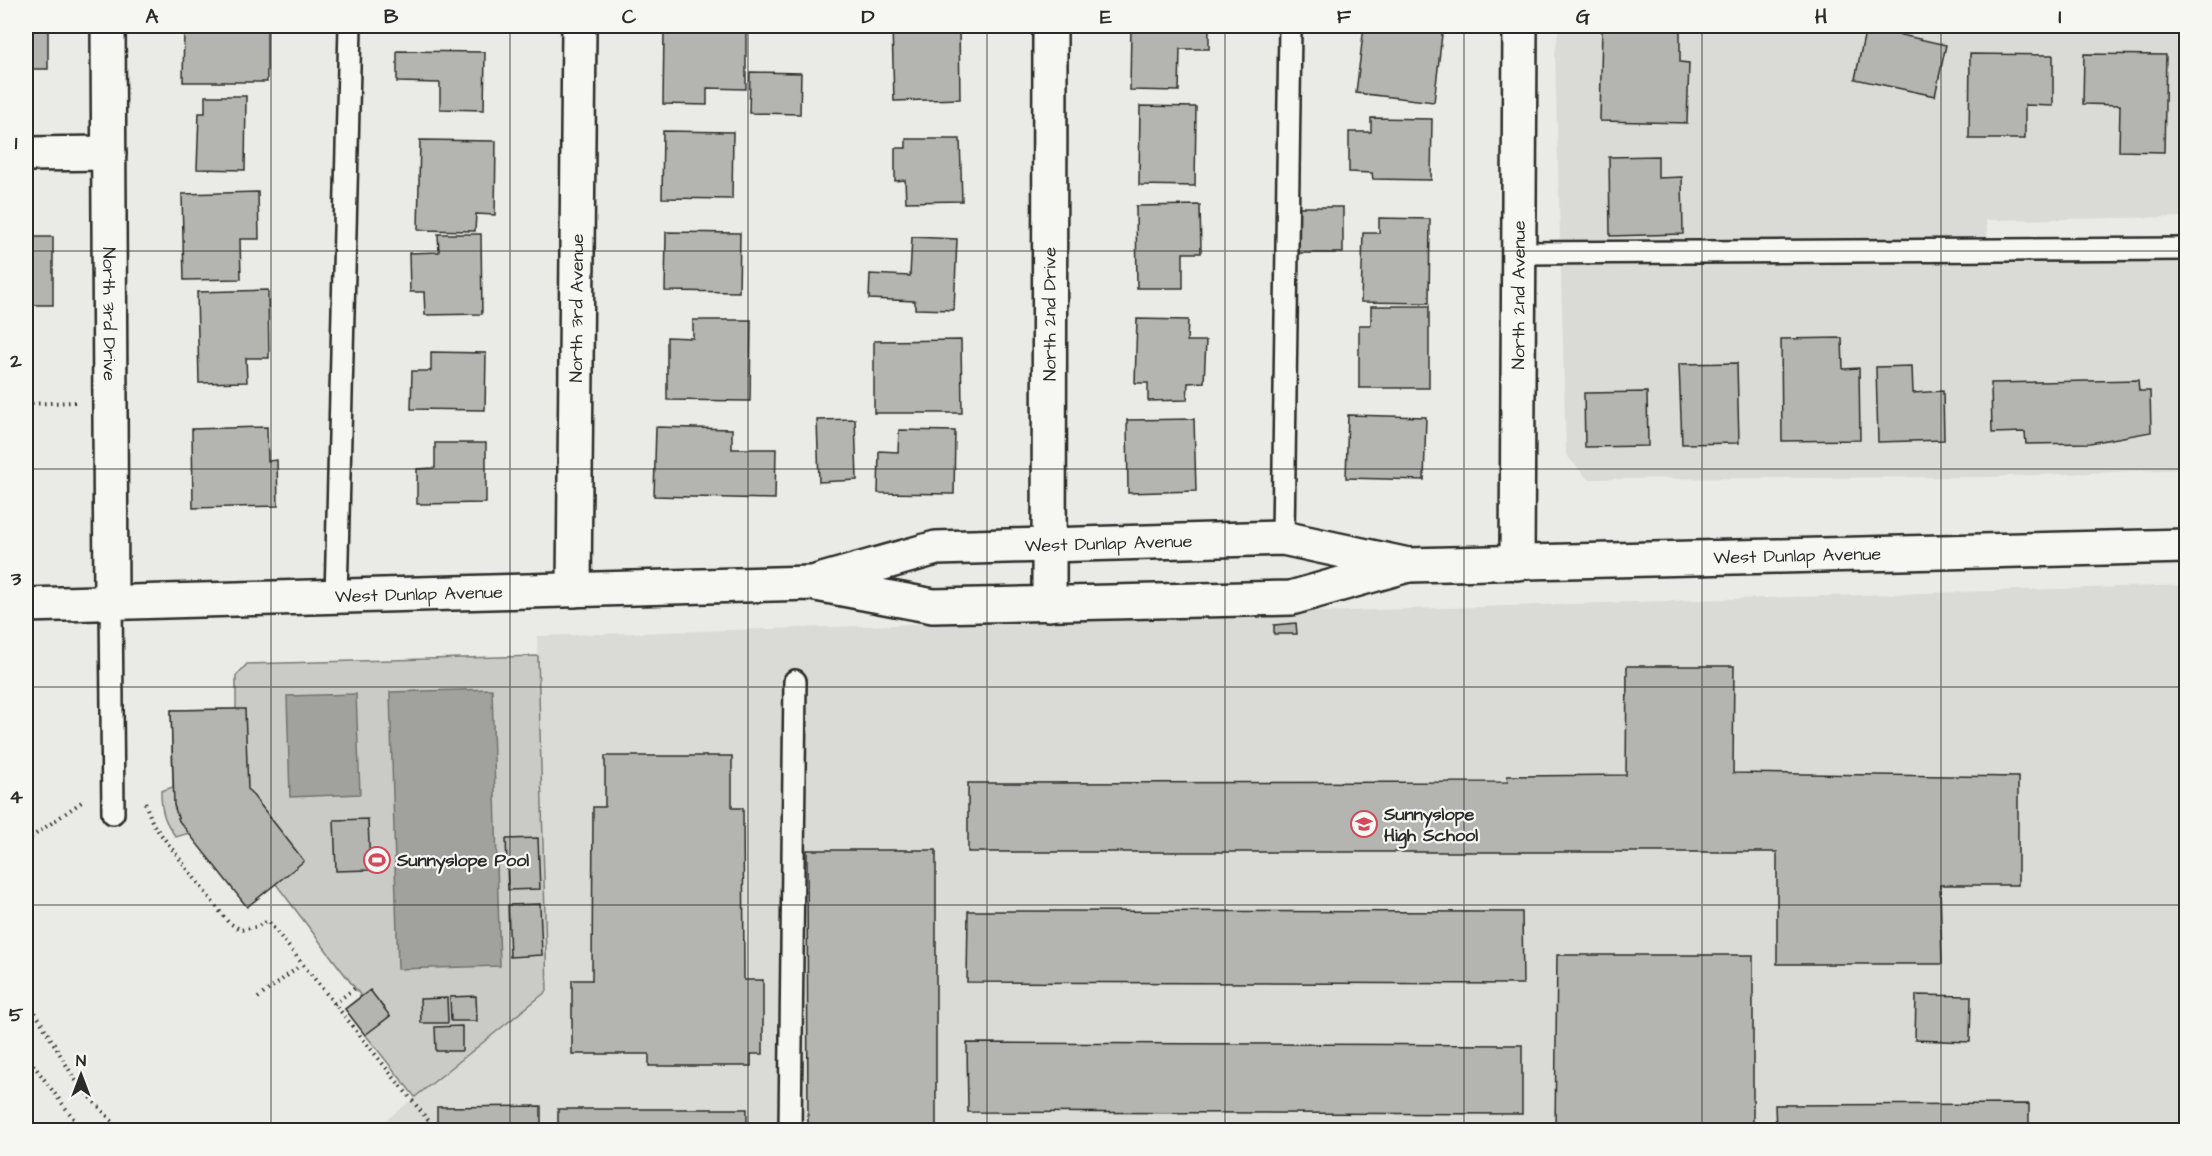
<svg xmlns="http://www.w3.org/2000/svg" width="2212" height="1156" font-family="'Architects Daughter',sans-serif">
  <rect width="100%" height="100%" fill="#eaeae6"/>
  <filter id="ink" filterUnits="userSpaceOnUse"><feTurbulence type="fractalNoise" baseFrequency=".0167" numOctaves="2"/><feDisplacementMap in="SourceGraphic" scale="12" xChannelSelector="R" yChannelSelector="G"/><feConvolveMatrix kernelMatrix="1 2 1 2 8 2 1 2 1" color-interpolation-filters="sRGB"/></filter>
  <g filter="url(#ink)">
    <path fill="#dadad6" d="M1559,26H2183V217L1986,220L1989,252L2186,255V469L1986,477L1588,479L1566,455L1555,54Z
      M2186,585V1130H374L547,991L537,636Z"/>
    <path fill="#cacac7" stroke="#7a7a79" stroke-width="1.5" d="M538,656L547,991L415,1097L345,1009L361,996L276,884L189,833L176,837C164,821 161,811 161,791L173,787L171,710L236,709V676L247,664Z"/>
    <path fill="#a1a19e" stroke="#727270" stroke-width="1.5" d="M492,689L500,966L398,969L390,692Z
      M356,694L360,794L290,797L287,696Z"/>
    <path fill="#b4b4b1" stroke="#2b2b2b" stroke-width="1.5" d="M26,26H48V69H26Z
      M184,26H267V82H183Z
      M892,26H959L960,99L894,101Z
      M1131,26H1209V49H1180L1179,91L1130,90Z
      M1364,26H1443L1434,102L1356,93Z
      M1602,27L1680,29V62L1689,63L1687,123L1600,121Z
      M1866,27L1946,45L1935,96L1855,79Z
      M664,30L746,32V89L707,88V105L663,104Z
      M397,51L485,52L484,110L440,109V83L397,82Z
      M1970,54L2053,55V106L2025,105V139H1969Z
      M2084,54L2166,55L2164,152L2119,151L2120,105L2083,104Z
      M750,72L801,73L800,114L749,113Z
      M205,96H246L245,170L197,169L199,113H205Z
      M1140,106L1196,107L1195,186L1139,185Z
      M1371,118L1432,119L1431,180L1373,179L1372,173L1349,172V132H1371Z
      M663,131L733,132L732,199L662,198Z
      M906,139H960L962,201L906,202L905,180L895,181V148H906Z
      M420,140L496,141L495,215L476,214L475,231L418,230Z
      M1658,156V178L1682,177L1683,234L1610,236L1609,157Z
      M258,192L259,239H240L241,279L184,280L182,194Z
      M1200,205L1201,253H1183V288H1137L1136,206Z
      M1298,207H1343V253H1298Z
      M1379,218L1430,219L1429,303L1361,302L1363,233H1379Z
      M666,232L740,233L739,292L665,291Z
      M438,234H481L482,314L425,315L424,292H410L409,253L439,252Z
      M26,237H53V305H26Z
      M912,237L957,239L954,310L915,309V301L869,299L870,274L910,276Z
      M268,290L269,358H246L247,382L199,383L197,292Z
      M1371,306H1429V388H1359V325H1371Z
      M1137,319L1188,320L1187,341H1206L1204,382L1188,383L1187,400L1148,401V383H1135Z
      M693,320H751L750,401L667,400V337L693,338Z
      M1842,338L1843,369L1859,368L1860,440L1782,441L1781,339Z
      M961,340L962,413H874V341Z
      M431,352L486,353L485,410L411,409L412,371H431Z
      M1737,363L1739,443L1682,444L1679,364Z
      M1912,366L1913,393L1943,391L1944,440L1878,442L1876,367Z
      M2138,380L2139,391H2150L2151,432L2090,443L2026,444L2025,432L1992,433L1991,383Z
      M1647,392L1648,446L1585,447L1584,393Z
      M1348,415L1426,417L1424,480L1346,478Z
      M855,419L857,480L819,482L817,420Z
      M1194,419L1196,491L1128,493L1127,420Z
      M267,427L268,461L277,460L278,506L193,508L192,429Z
      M656,427L732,429V449H776L775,499L654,496Z
      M899,430L955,431L954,494L878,493L879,451L898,452Z
      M435,443H486V503L417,504V469L435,468Z
      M1296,623L1297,634H1274V625Z
      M1627,666H1734L1733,773L2018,777V885H1940L1942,964H1777V852H968V783L1508,782L1507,776L1626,775Z
      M236,709H245L248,789L304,861L247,907L179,821L174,805L171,710Z
      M605,756H732V808H743L744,980H763V1054H751V1066H649V1054H572V980H592L593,807H605Z
      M368,819L370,870L336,871L334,820Z
      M538,838L540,889L508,890L506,839Z
      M807,850H936V1130H808Z
      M540,904L542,955L510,957L508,905Z
      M968,911L1522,912L1523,984L967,982Z
      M1557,955H1753V1130H1555Z
      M370,990L390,1016L365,1035L345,1009Z
      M1916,995L1971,996L1970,1042L1915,1040Z
      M476,996L477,1021H451L450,997Z
      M447,998L448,1023H421L420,999Z
      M462,1026V1051H436L435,1027Z
      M967,1043L1522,1045V1114L968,1112Z
      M2029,1104V1130H1776L1775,1105Z
      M541,1106V1130H437V1107Z
      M558,1109H747V1130H558Z"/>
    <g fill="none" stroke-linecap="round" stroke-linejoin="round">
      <defs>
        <path id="service" d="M1518,253L2186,249
          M1283,538L1290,26
          M336,598L350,26
          M111,603L113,813
          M790,1130L795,681"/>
        <g id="minor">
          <path id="s1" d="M108,26L111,603"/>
          <path d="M26,154L109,153"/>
          <path id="s2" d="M1517,563L1520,26"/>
          <path id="s3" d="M574,590L579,26"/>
          <path id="s4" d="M1049,604L1050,26"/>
        </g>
        <g id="secondary">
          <path id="s5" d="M819,581L936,548L1048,545L1283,538L1408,565L2186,546"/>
          <path id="s6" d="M26,605L811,583L933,606L1291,598L1408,565"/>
        </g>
      </defs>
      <use href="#service" stroke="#2b2b2b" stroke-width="26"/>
      <use href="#minor" stroke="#2b2b2b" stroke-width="38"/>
      <use href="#secondary" stroke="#2b2b2b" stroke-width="38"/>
      <path stroke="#2b2b2b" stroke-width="4" stroke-dasharray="1.5 4.5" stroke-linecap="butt" d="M26,404L75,402
        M145,803L153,824L228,922L241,930L256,927L268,921L436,1130
        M26,841L83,801
        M26,997L77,1083L120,1130
        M258,998L297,968
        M334,1004L355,988
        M26,1055L82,1130"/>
      <use href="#service" stroke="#f6f6f2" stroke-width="21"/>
      <use href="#minor" stroke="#f6f6f2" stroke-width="33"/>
      <use href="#secondary" stroke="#f6f6f2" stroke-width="33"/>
    </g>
  </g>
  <path fill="none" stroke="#2b2b2b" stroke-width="1.5" stroke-opacity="0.55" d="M271,26V1130M510,26V1130M748,26V1130M987,26V1130M1225,26V1130M1464,26V1130M1702,26V1130M1941,26V1130M26,251H2186M26,469H2186M26,687H2186M26,905H2186"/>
  <defs>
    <symbol id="school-ring" viewBox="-11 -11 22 22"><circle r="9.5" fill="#f6f6f2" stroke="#d1495b" stroke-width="1.5"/><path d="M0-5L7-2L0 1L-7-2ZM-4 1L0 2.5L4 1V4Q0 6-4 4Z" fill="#d1495b"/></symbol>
    <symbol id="stadium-ring" viewBox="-11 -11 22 22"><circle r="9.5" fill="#f6f6f2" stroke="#d1495b" stroke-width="1.5"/><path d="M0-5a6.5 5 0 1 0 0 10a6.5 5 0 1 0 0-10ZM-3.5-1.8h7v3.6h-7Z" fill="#d1495b"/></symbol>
  </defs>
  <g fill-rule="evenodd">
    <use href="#school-ring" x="1349" y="809" width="30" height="30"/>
    <use href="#stadium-ring" x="362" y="845" width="30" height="30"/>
  </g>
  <g text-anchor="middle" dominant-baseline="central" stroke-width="4.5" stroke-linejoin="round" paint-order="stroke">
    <g font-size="18" fill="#2b2b2b" stroke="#f6f6f2">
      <text stroke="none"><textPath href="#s2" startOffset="268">North 2nd Avenue</textPath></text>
      <text stroke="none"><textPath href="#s3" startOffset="282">North 3rd Avenue</textPath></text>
      <text stroke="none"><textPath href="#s1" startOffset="288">North 3rd Drive</textPath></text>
      <text stroke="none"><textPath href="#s4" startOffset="290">North 2nd Drive</textPath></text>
      <text stroke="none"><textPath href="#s5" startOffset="294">West Dunlap Avenue</textPath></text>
      <text stroke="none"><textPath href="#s5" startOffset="986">West Dunlap Avenue</textPath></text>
      <text stroke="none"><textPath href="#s6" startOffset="393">West Dunlap Avenue</textPath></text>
    </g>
    <g font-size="18" font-weight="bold" fill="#2b2b2b" stroke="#f6f6f2" text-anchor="start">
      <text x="1384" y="814">Sunnyslope<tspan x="1384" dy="21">High School</tspan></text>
      <text x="397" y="860">Sunnyslope Pool</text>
    </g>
  </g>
  <rect width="2212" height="1156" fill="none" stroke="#f6f6f2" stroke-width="66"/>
  <g transform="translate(81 1075)" stroke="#f6f6f2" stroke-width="4.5" paint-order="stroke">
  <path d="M0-4.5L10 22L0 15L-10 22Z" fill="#2b2b2b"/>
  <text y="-9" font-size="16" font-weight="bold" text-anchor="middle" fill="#2b2b2b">N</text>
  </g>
  <rect x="33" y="33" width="2146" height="1090" fill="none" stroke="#2b2b2b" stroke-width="2"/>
  <g font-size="20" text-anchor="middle" font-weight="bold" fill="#2b2b2b">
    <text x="152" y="23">A</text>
    <text x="391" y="23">B</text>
    <text x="629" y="23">C</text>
    <text x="868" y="23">D</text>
    <text x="1106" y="23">E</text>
    <text x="1344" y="23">F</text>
    <text x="1583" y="23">G</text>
    <text x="1821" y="23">H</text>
    <text x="2060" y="23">I</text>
    <text x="16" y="149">1</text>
    <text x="16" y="367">2</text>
    <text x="16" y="585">3</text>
    <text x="16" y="803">4</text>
    <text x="16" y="1021">5</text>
  </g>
</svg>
